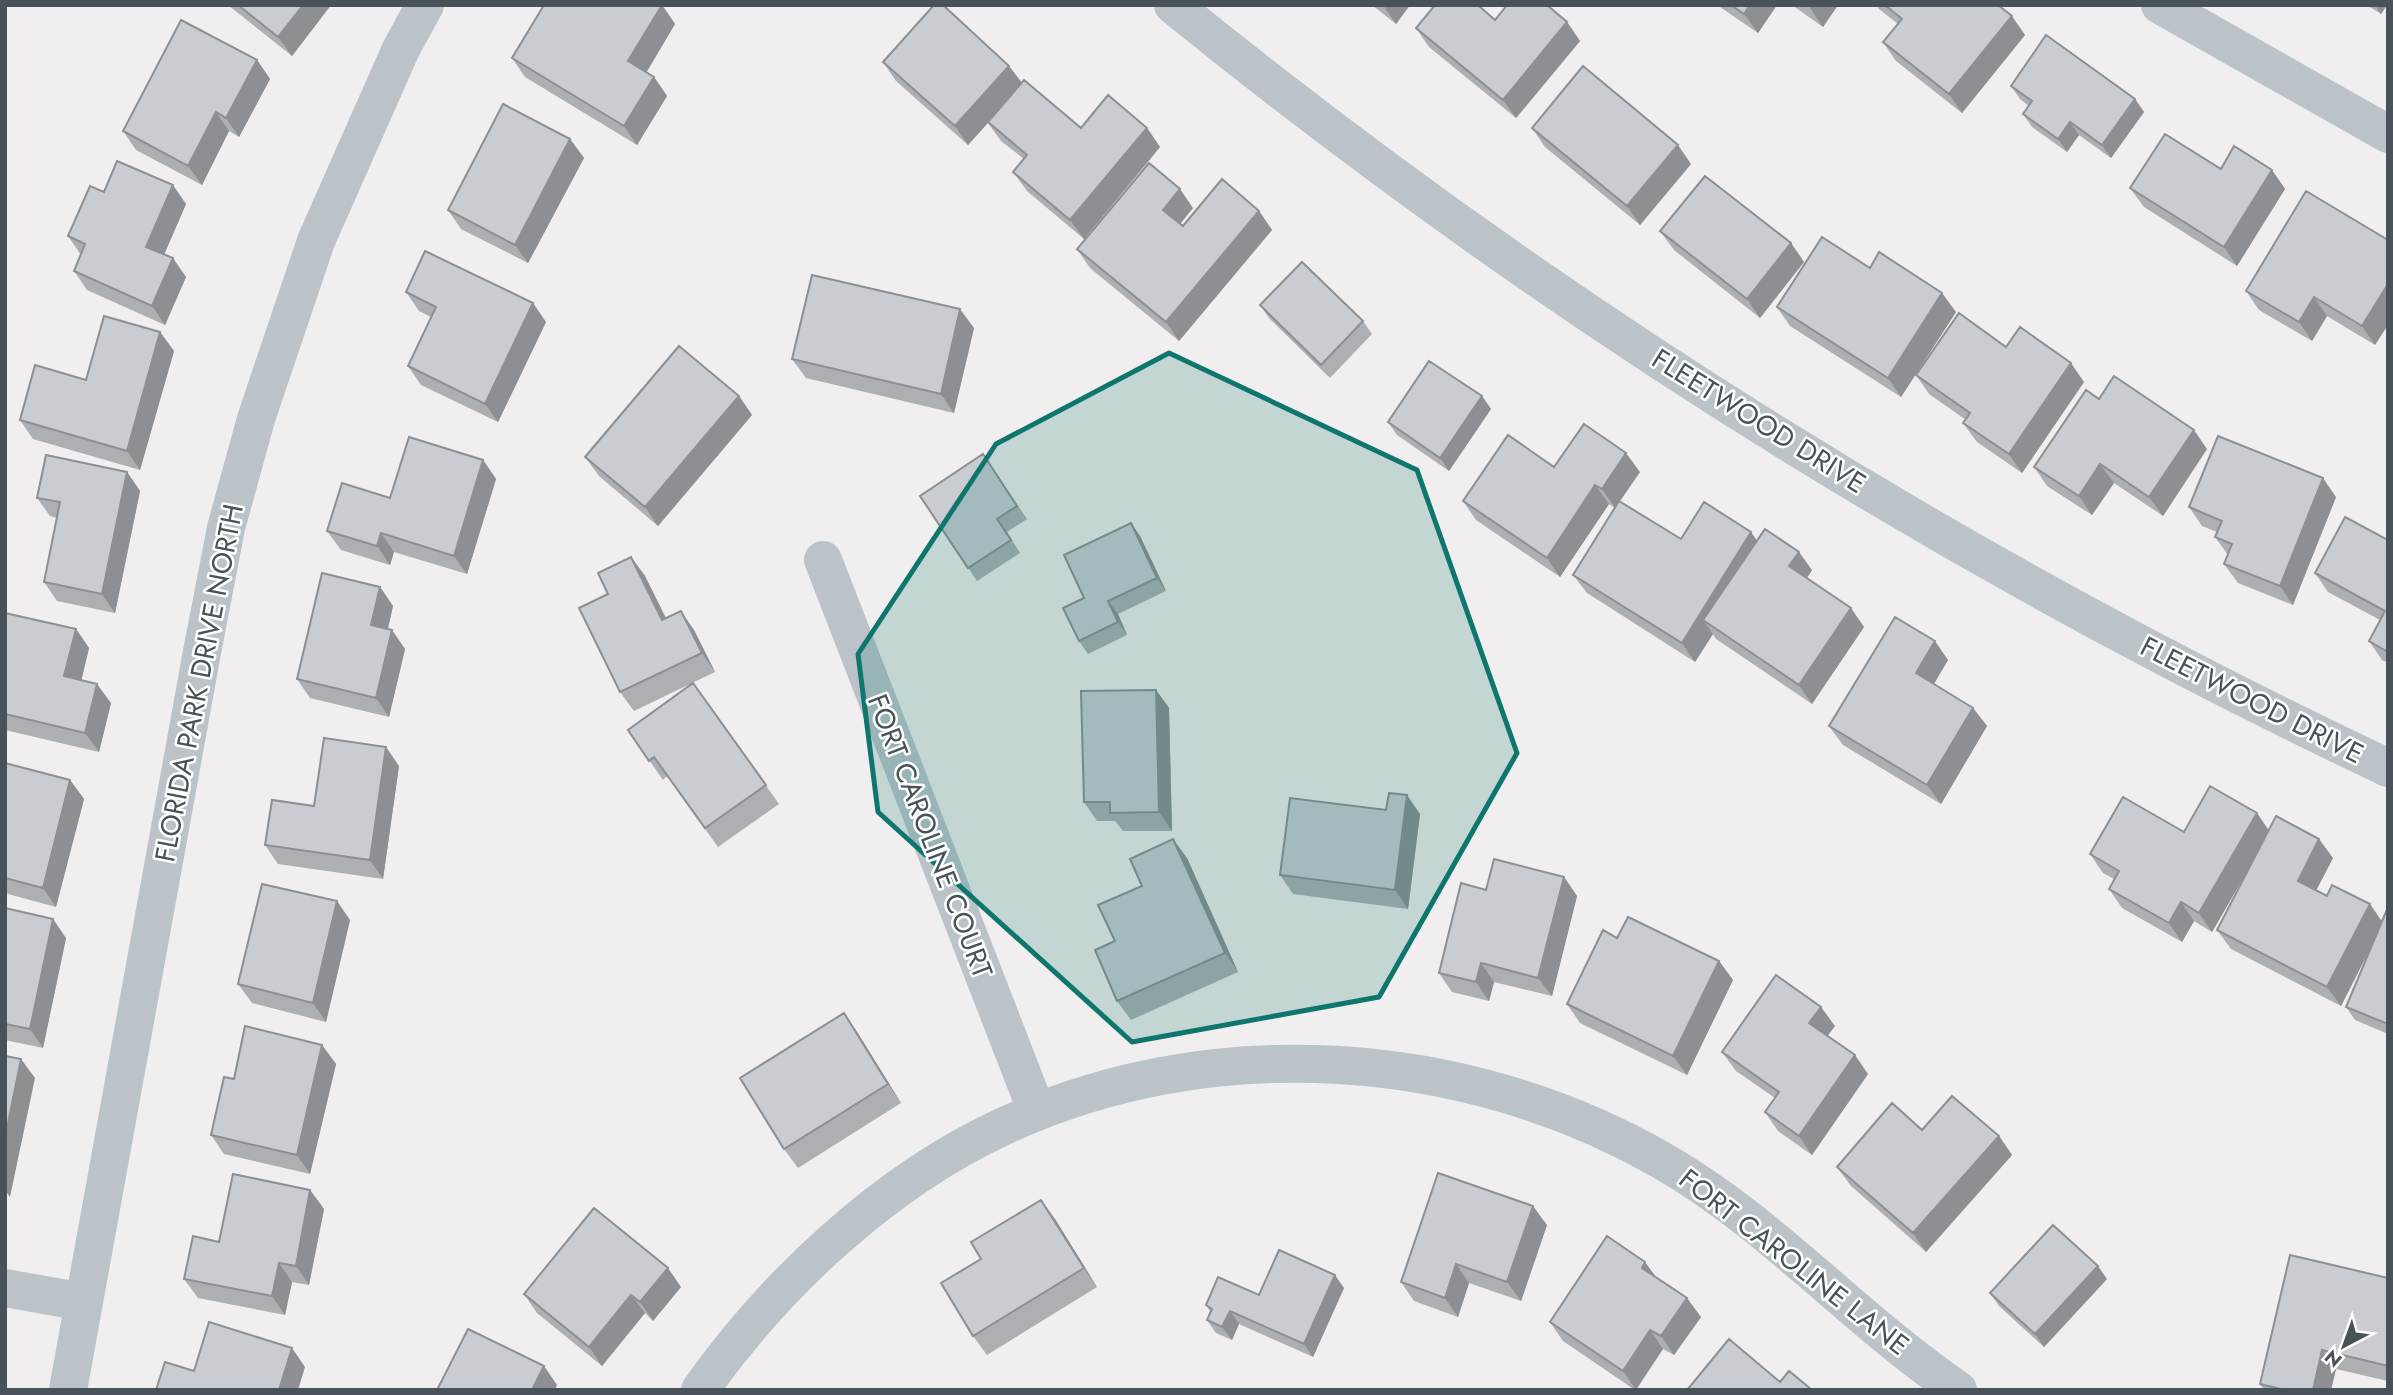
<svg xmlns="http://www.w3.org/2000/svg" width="2393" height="1395" font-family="Jost,sans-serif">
  <rect width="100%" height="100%" fill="#f0eeee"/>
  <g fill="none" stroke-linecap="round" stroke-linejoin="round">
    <path stroke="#bbc3c9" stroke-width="38" d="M1173,5C1545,307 1955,563 2388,768
      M2160,5L2388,134
      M823,560L1037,1112
      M5,1288L84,1302
      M68,1390L202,652L226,528L256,419L316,241L401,49L425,5
      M700,1390C775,1284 884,1182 1002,1127C1210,1030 1463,1047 1661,1160C1770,1222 1854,1319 1958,1390"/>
  </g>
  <path fill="#adafb3" d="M228,5H331L292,56Z
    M662,5L675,24L646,72L654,77L667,96L637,145L525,77L512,58Z
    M1372,5H1410L1396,24Z
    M1717,5H1777L1758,33Z
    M1792,5H1838L1823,27Z
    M1876,5H1998L2025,35L1962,113L1896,61L1883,42L1898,24L1879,9Z
    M2367,5H2387L2381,14Z
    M1495,20L1567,22L1580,41L1516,118L1429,47L1416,28Z
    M257,60L270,79L239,137L229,131L202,185L136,150L123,131Z
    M883,62L1021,83L1081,128H1147L1160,147L1084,239L1027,191L1013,172L1024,159L1001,141L988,123L968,145L896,81Z
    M2011,86L2135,99L2144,112L2111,158L2079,135L2067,152L2032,127L2023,114L2029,106L2020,99Z
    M1532,128L1691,164L1640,225L1545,147Z
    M570,139L584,158L528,263L461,229L448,210Z
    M2221,169L2272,170L2285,189L2237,266L2144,207L2130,188Z
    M2306,191L2375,345L2327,316L2312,341L2259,310L2246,291Z
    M104,192L186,204L164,255L186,277L165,325L87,290L74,271L81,255L68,236Z
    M1193,208L1180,224L1183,226L1259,211L1272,230L1179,341L1090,268L1077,249Z
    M1660,231L1791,243L1804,262L1760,318L1674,250Z
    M1870,268L1956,312L1901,397L1790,326L1777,307Z
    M406,292L546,322L498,422L421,385L408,366L431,317L419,311Z
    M1260,305L1363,321L1372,334L1330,378L1269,318Z
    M974,328L954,413L806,378L792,359Z
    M160,332L174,351L140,470L33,439L20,420L86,380Z
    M2006,347L2084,382L2022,473L1977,442L1963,423L1966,420L1929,394L1916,375Z
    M739,396L752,415L658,526L599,476L585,457Z
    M1482,396L1491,409L1449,471L1397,435L1388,422Z
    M2099,399L2207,449L2163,516L2114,483L2092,515L2047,486L2034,467Z
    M483,460L496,479L467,574L394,552L390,565L341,550L327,531L390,498Z
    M992,467L1027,519L1007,532L1020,553L977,581L920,496Z
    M1554,467L1640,472L1620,501L1681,539L1757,541L1812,570L1807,578L1864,627L1812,704L1716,639L1713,634L1695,662L1587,593L1573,575L1615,508L1609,504L1560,577L1476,520L1463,501Z
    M127,472L140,491L115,613L57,601L44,582L57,518L50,516L37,498Z
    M2336,497L2293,605L2238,583L2224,564L2228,555L2215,537L2217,532L2202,526L2189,507Z
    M1131,523L1140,536L1166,591L1118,614L1127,635L1088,654L1079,641L1084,598Z
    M2388,540V663L2382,660L2369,641L2380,620L2328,592L2315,573Z
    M631,557L645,576L666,618L694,630L715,672L634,711L620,692L608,594Z
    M380,587L393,606L388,629L405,649L389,717L310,698L297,679Z
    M5,613L76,629L89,648L81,681L111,703L99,752L5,730Z
    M1948,660L1934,684L1973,708L1987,726L1941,804L1843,745L1829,726Z
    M693,683L779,804L718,847L667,776L663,780L628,730Z
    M1156,690L1169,708L1172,831H1123L1115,821H1097L1084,802Z
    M5,763L70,780L84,799L56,907L8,894L5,890Z
    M399,766L383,879L278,864L265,845Z
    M1386,810L1420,814L1408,909L1293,894L1280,875Z
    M2269,830L2333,858L2316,891L2382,921L2388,907V1034L2355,1020L2346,1007L2371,947L2341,1006L2231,949L2217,930L2250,866L2212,932L2194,921L2182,942L2122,908L2109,889L2114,879L2103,873L2090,854L2184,832Z
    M1187,858L1238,972L1131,1020L1117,1001L1115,941L1142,886Z
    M1564,877L1577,896L1552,996L1494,982L1489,1001L1452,992L1439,973L1486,890Z
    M5,908L66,938L43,1048L5,1040Z
    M350,920L326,1022L252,1003L238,984Z
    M1617,938L1719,961L1733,980L1687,1075L1580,1023L1567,1004Z
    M1835,1026L1827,1036L1868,1074L1812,1155L1778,1131L1765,1112L1775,1098L1736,1071L1722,1052Z
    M857,1032L901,1103L798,1168L784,1149Z
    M322,1045L336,1064L310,1174L224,1154L211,1135L234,1079Z
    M1922,1130L1999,1136L2012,1155L1926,1252L1851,1186L1837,1167Z
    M310,1190L324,1209L309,1285L292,1282L285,1315L198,1298L184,1279L219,1242Z
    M1055,1219L1097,1287L987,1355L973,1336L981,1259Z
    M1547,1225L1521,1301L1469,1283L1458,1317L1414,1301L1401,1282Z
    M1655,1276L1701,1317L1674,1355L1663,1349L1635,1390L1563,1341L1550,1322Z
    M2388,1278V1381L2336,1369L2331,1390H2264L2260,1384Z
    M2107,1279L2044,1347L1999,1306L1990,1293Z
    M681,1287L653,1321L645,1313L602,1366L537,1313L524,1294Z
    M1344,1288L1313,1357L1239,1324L1232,1340L1216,1333L1207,1320L1211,1313L1206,1305L1259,1295Z"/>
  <path fill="#8d8f92" d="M303,5H331L292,56L278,37Z
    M662,5L675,24L642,80L628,61Z
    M1383,5H1410L1396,24Z
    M1750,5H1777L1758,33L1744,14Z
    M1812,5H1838L1823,27L1810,8Z
    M2375,5H2387L2381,14Z
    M2012,16L2025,35L1962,113L1949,94Z
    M1567,22L1580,41L1516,118L1503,100Z
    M257,60L270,79L239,137L226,118Z
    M1009,66L1023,84L968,145L955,126Z
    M654,77L667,96L637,145L624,126Z
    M2135,99L2144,112L2111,158L2102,145Z
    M216,112L229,131L202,185L188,166Z
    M2070,122L2079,135L2067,152L2058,139Z
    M1147,128L1160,147L1084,239L1070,220Z
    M570,139L584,158L528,263L515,245Z
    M1678,145L1691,164L1640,225L1627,206Z
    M2272,170L2285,189L2237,266L2224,247Z
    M173,185L186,204L159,266L146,247Z
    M1180,189L1193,208L1176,229L1163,210Z
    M1259,211L1272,230L1179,341L1166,322Z
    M1791,243L1804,262L1760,318L1747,299Z
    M173,258L186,277L165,325L152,306Z
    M2388,284V325L2375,345L2362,326Z
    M1942,293L1956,312L1901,397L1888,378Z
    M2314,297L2327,316L2312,341L2299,322Z
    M533,303L546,322L498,422L485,404Z
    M960,309L974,328L954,413L941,394Z
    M160,332L174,351L140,470L127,451Z
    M2071,363L2084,382L2022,473L2009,454Z
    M739,396L752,415L658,526L645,507Z
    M1482,396L1491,409L1449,471L1440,458Z
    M2194,430L2207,449L2163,516L2149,497Z
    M1626,453L1640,472L1615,508L1602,489Z
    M483,460L496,479L467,574L454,556Z
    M2100,464L2114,483L2092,515L2079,496Z
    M127,472L140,491L115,613L102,594Z
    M2323,478L2336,497L2293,605L2280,586Z
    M1595,485L1609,504L1560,577L1547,558Z
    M1131,523L1140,536L1166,591L1157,578Z
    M1751,532L1764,551L1703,620L1713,634L1695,662L1682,643Z
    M381,533L394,552L390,565L377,546Z
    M1799,552L1812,570L1802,585L1789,566Z
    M631,557L645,576L676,639L662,620Z
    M380,587L393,606L384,644L371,625Z
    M1108,601L1118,614L1127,635L1118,622Z
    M1851,608L1864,627L1812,704L1799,685Z
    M681,611L694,630L715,672L702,653Z
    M76,629L89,648L78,695L64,676Z
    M392,630L405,649L389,717L376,698Z
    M1935,641L1948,660L1929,692L1916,673Z
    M97,684L111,703L99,752L85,733Z
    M1156,690L1169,708L1172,831L1159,812Z
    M1973,708L1987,726L1941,804L1927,785Z
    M386,747L399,766L383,879L370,860Z
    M70,780L84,799L56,907L43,888Z
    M1407,795L1420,814L1408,909L1395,890Z
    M2257,813L2270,832L2212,932L2199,913Z
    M1173,839L1187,858L1238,972L1225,953Z
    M2319,839L2333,858L2311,900L2298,881Z
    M1564,877L1577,896L1552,996L1538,978Z
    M337,901L350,920L326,1022L313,1003Z
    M2181,902L2194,921L2182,942L2169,923Z
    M2370,904L2383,923L2341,1006L2327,987Z
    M53,919L66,938L43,1048L30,1029Z
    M1719,961L1733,980L1687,1075L1673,1056Z
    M1481,963L1494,982L1489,1001L1476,982Z
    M1821,1007L1835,1026L1823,1042L1809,1023Z
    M844,1013L857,1032L901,1103L888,1084Z
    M322,1045L336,1064L310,1174L297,1155Z
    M1855,1055L1868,1074L1812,1155L1799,1136Z
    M21,1059L35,1078L10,1197L5,1190V1138Z
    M1999,1136L2012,1155L1926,1252L1913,1233Z
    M310,1190L324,1209L309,1285L296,1266Z
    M1041,1200L1055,1219L1097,1287L1084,1268Z
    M1533,1206L1547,1225L1521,1301L1507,1282Z
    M1645,1262L1659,1281L1642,1268Z
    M279,1263L292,1282L285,1315L272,1296Z
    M1456,1264L1469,1283L1458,1317L1445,1298Z
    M2098,1266L2107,1279L2044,1347L2035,1334Z
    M668,1268L681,1287L653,1321L640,1302Z
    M1335,1275L1344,1288L1313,1357L1304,1344Z
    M631,1295L645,1313L602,1366L589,1347Z
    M1687,1298L1701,1317L1674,1355L1661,1336Z
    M1230,1311L1239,1324L1232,1340L1222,1327Z
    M1650,1330L1663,1349L1636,1390L1623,1371Z
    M292,1348L305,1367L298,1390H279Z
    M2322,1350L2336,1369L2331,1390H2313Z
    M544,1366L557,1385L555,1390H532Z"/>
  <path fill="#c9ccd0" stroke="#8d8f92" stroke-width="2" d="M238,5H303L278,37Z
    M544,5H662L628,61L654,77L624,126L512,58Z
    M934,5H943L1009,66L955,126L883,62Z
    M1435,5H1478L1495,20L1507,5H1547L1567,22L1503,100L1416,28Z
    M1731,5H1750L1744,14Z
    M1885,5H1998L2012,16L1949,94L1883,42L1902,19Z
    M181,20L257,60L226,118L216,112L188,166L123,131Z
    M2046,35L2135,99L2102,145L2070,122L2058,139L2023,114L2032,101L2011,86Z
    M1583,66L1678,145L1627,206L1532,128Z
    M1024,80L1081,128L1108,95L1147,128L1070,220L1013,172L1027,155L988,122Z
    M503,104L570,139L515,245L448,210Z
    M2165,134L2221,169L2234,146L2272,170L2224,247L2130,188Z
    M117,161L173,185L146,247L173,258L152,306L74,271L85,244L68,236L90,186L104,192Z
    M1149,163L1180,189L1163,210L1183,226L1222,179L1259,211L1166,322L1077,249Z
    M1705,176L1791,243L1747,299L1660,231Z
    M2306,191L2388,240V284L2362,326L2314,297L2299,322L2246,291Z
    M1822,237L1870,268L1879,252L1942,293L1888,378L1777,307Z
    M425,251L533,303L485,404L408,366L436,307L406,292Z
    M1302,262L1363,321L1321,365L1260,305Z
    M812,275L960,309L941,394L792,359Z
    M1959,313L2006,347L2020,327L2071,363L2009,454L1963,423L1970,413L1916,375Z
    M104,316L160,332L127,451L20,420L35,365L86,380Z
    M679,346L739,396L645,507L585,457Z
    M1429,361L1482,396L1440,458L1388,422Z
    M2114,376L2194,430L2149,497L2100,464L2079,496L2034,467L2086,390L2099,399Z
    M1584,424L1626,453L1602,489L1595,485L1547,558L1463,501L1508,435L1554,467Z
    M2218,436L2323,478L2280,586L2224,564L2232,544L2215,537L2222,521L2189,507Z
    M409,437L483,460L454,556L381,533L377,546L327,531L342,483L390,498Z
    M983,454L1017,506L997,519L1011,540L968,568L920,496Z
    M46,455L127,472L102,594L44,582L60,502L37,498Z
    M1619,501L1681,539L1704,502L1751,532L1682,643L1573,575Z
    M2345,517L2388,540V652L2369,641L2385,611L2315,573Z
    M1131,523L1157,578L1108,601L1118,622L1079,641L1063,608L1084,598L1064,555Z
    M1765,529L1799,552L1789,566L1851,608L1799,685L1703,620Z
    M631,557L662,620L681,611L702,653L620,692L579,608L608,594L598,573Z
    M322,573L380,587L371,625L392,630L376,698L297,679Z
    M5,613L76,629L64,676L97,684L85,733L5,714Z
    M1895,617L1935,641L1916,673L1973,708L1927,785L1829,726Z
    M693,683L766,785L705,828L654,757L649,761L628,730Z
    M1156,690L1159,812L1110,813V802H1084L1081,691Z
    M324,738L386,747L370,860L265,845L272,800L314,806Z
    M5,763L70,780L43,888L5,878Z
    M2210,786L2257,813L2199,913L2181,902L2169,923L2109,889L2119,871L2090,854L2123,797L2184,832Z
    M1389,793L1407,795L1395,890L1280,875L1290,798L1386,810Z
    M2276,816L2319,839L2298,881L2327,896L2332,885L2370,904L2327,987L2217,930Z
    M1173,839L1225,953L1117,1001L1095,950L1115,941L1098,905L1142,886L1130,859Z
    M1494,859L1564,877L1538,978L1481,963L1476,982L1439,973L1461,883L1486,890Z
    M262,884L337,901L313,1003L238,984Z
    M2388,907V1024L2346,1007Z
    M5,908L53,919L30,1029L5,1024Z
    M1628,917L1719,961L1673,1056L1567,1004L1603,930L1617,938Z
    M1776,975L1821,1007L1809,1023L1855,1055L1799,1136L1765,1112L1779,1092L1722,1052Z
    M844,1013L888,1084L784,1149L740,1078Z
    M245,1026L322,1045L297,1155L211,1135L224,1077L234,1079Z
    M5,1056L21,1059L5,1138Z
    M1952,1096L1999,1136L1913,1233L1837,1167L1892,1103L1922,1130Z
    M1438,1173L1533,1206L1507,1282L1456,1264L1445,1298L1401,1282Z
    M233,1174L310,1190L296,1266L279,1263L272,1296L184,1279L193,1236L219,1242Z
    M1041,1200L1084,1268L973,1336L941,1283L981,1259L971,1242Z
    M594,1208L668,1268L640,1302L631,1295L589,1347L524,1294Z
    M2053,1225L2098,1266L2035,1334L1990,1293Z
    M1607,1236L1645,1262L1642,1268L1687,1298L1661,1336L1650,1330L1623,1371L1550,1322Z
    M1279,1250L1335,1275L1304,1344L1230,1311L1222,1327L1207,1320L1212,1309L1206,1305L1218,1277L1259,1295Z
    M2290,1255L2388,1278V1366L2322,1350L2313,1390H2285L2260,1384Z
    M209,1322L292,1348L279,1390H156L165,1362L194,1371Z
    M468,1329L544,1366L532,1390H437Z
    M1729,1339L1780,1382L1789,1371L1812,1390H1687Z"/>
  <path fill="#0f766e" fill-opacity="0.2" stroke="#0f766e" stroke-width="5" stroke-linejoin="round" d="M1169,353L1417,470L1517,753L1379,997L1132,1042L878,812L858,654L996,444Z"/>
  <g text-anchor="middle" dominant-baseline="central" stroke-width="5" stroke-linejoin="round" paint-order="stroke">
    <g font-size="28" fill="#485359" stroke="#fff">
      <text transform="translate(1759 421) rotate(32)">FLEETWOOD DRIVE</text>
      <text transform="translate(199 683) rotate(-79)">FLORIDA PARK DRIVE NORTH</text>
      <text transform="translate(2252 700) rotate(27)">FLEETWOOD DRIVE</text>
      <text transform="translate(930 836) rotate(69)">FORT CAROLINE COURT</text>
      <text transform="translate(1794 1262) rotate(38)">FORT CAROLINE LANE</text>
    </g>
  </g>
  <rect width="2393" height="1395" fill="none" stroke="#485359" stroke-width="14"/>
  <g transform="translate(2344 1346) rotate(221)" stroke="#ffffff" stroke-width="5" paint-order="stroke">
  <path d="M0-5L12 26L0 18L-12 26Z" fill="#485359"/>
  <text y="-10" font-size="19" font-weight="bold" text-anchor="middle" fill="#485359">N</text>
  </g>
</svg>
